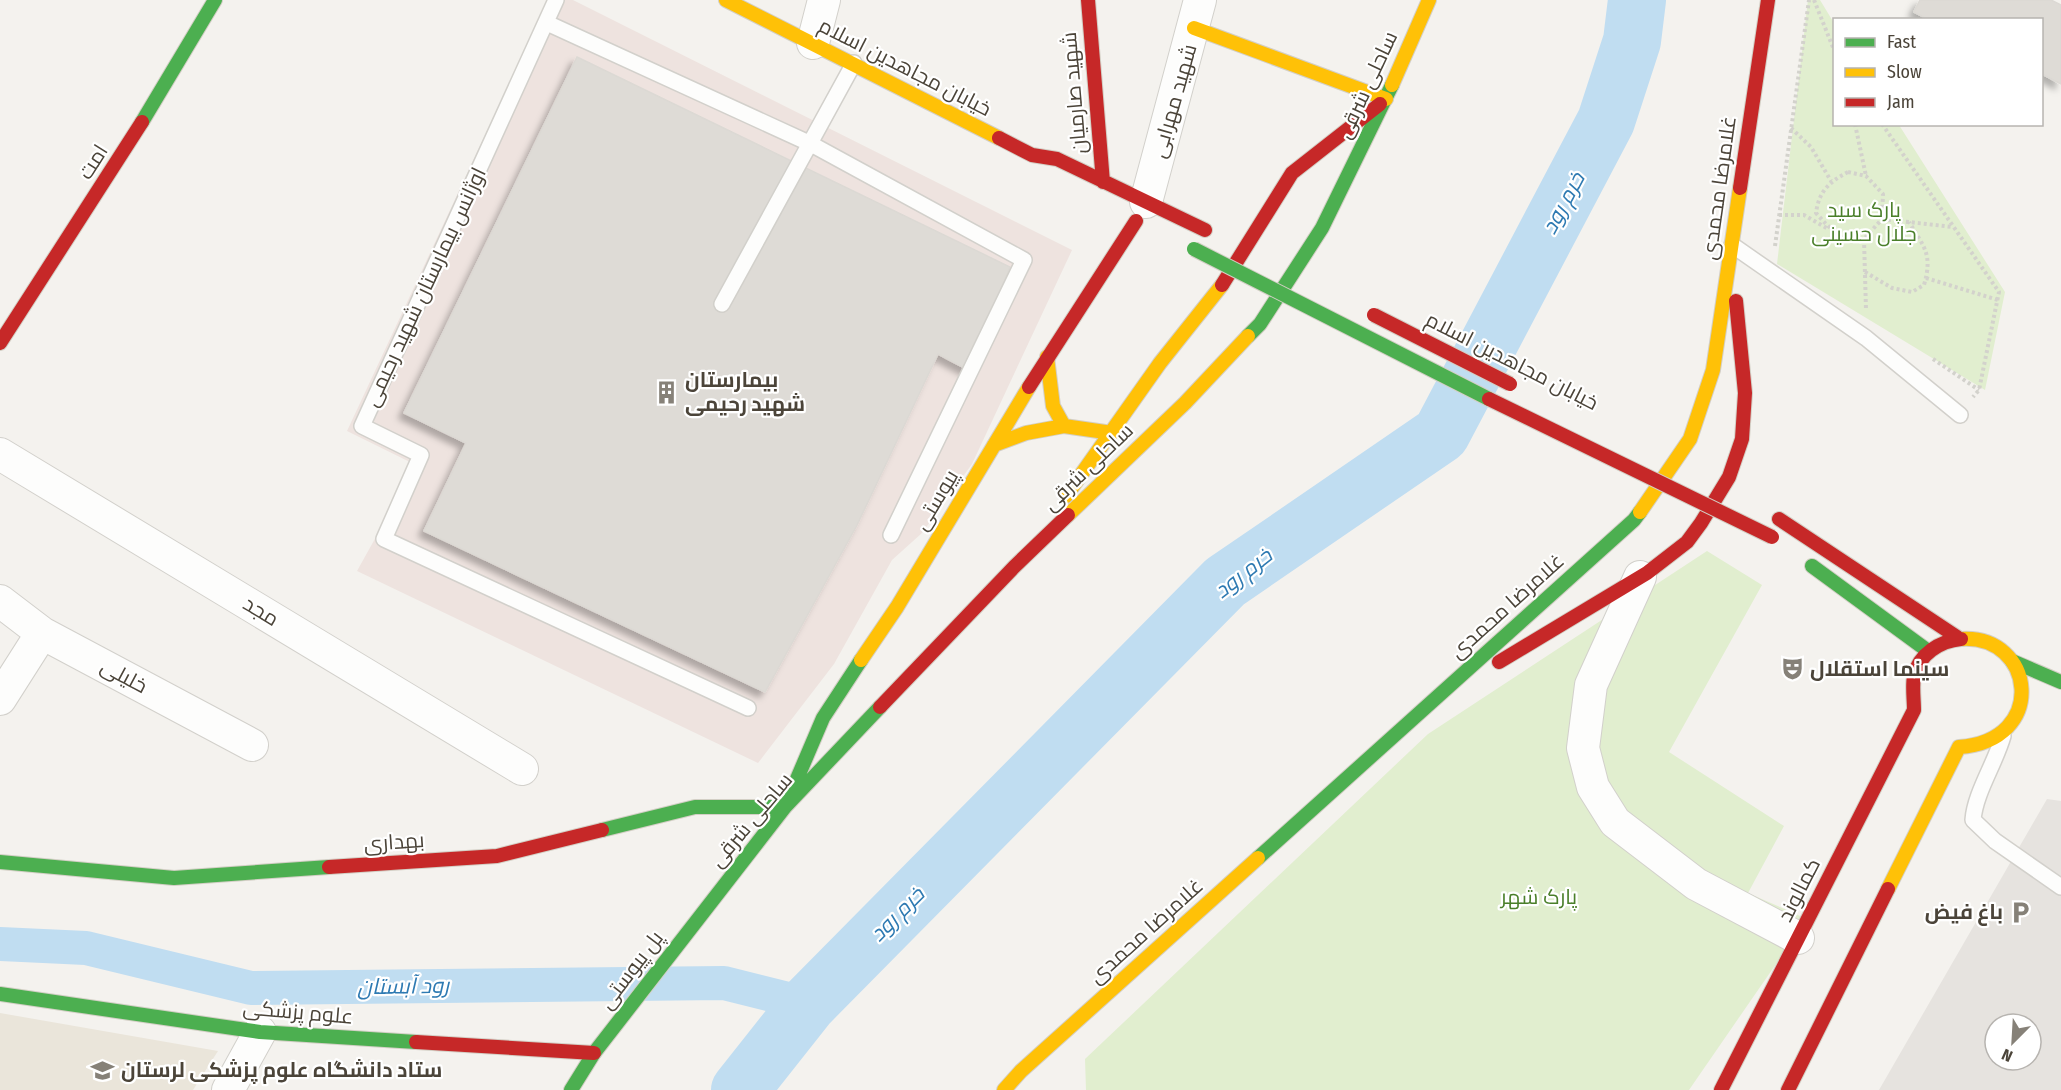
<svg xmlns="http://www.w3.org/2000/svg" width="2061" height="1090" font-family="'Fira Sans Condensed',Cairo,sans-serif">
  <defs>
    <filter id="shadow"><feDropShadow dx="-5.5" dy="5.5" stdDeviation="3" flood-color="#0004"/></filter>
  </defs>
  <rect width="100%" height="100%" fill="#f4f2ee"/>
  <path fill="#eae5da" d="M0,1013L218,1051L193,1090H0Z"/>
  <path fill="#eee3df" d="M548,0H573L1072,250L972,464L922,533L892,560L834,664L758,763L357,571L416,465L347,431Z"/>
  <path fill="#e1eecf" d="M1808,0H1820L1834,23V124L1899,125L2005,292L1985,390L1777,264Z
    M1707,551L1762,585L1669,752L1784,826L1748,893L1807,919L1689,1090H1086L1085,1059L1428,734Z"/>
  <path fill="#e6e3df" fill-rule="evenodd" d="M2047,799L2061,801V1090H1879ZM1995,1024H2031V1060H1995Z"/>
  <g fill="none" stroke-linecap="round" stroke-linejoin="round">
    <path stroke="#c0ddf1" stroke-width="34" d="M0,944L86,948L251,988L724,983L808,1004"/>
    <path stroke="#c0ddf1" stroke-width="58" d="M740,1090L808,1004L1225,582L1441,434L1606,121L1632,41L1637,0"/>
  </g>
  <path fill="#dedbd6" stroke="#dcd9d4" stroke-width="1.5" filter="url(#shadow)" d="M1920,0H2051L2061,5V84L2042,74V20H1929L1914,12Z
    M577,57L1010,267L970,371L938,354L857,525L765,692L424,531L466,443L404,413Z"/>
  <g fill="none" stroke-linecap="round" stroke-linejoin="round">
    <defs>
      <path id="lane" d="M556,0L362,426L421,455L384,539L748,708
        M547,23L811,144L1024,260L891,535
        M1732,245L1866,338L1960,415
        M722,304L854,63
        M2003,736C1995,764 1975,793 1973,820L1995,841L2061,887"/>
      <path id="street" d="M813,43L824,0
        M1146,202L1200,0
        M0,454L522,769
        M1640,577L1591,685L1583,748L1593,787L1615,822L1696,884L1798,938
        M0,601L42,633L252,745
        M0,699L42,633
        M228,1090L260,1032"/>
      <path id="fast" d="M142,122L215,0
        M1248,336L1260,324L1322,228L1392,85
        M1812,566L1928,651
        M2012,661L2061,682
        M602,830L695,807H785L823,718L861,660
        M1258,858L1634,520L1640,512
        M0,862L174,878L329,867
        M0,994L260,1032L416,1042
        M571,1090L594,1053L785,807L880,707"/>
      <path id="slow" d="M726,0L999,138
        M1194,28L1386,99
        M1392,85L1429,0
        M1047,357L1053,406L1064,426
        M994,445L1026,433L1064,426L1112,433
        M1066,496L1160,363L1222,285
        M1640,512L1690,439L1713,370L1740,188
        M1068,515L1185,403L1248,336
        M861,660L897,607L1029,387
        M1888,889L1959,747C2049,741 2035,634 1961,639
        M1004,1090L1021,1071L1258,858"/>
      <path id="jam" d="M1088,0L1103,182
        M999,138L1032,155L1057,159L1205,230
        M1740,188L1768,0
        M1222,285L1292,173L1380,104
        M0,343L142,122
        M1029,387L1136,221
        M1779,519L1957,637
        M1499,662L1647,573L1687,542L1701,523L1729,477L1742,439L1745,393L1736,301
        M880,707L1014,567L1068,515
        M329,867L497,856L602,830
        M416,1042L594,1053
        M1721,1090L1914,710C1914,700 1912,686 1914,676C1919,654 1940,641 1961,639
        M1788,1090L1888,889"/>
    </defs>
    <use href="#lane" stroke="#d2d0cb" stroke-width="18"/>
    <use href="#street" stroke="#d2d0cb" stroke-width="34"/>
    <use href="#fast" stroke="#d3cfc5" stroke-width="16"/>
    <use href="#slow" stroke="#d3cfc5" stroke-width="16"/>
    <use href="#jam" stroke="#d3cfc5" stroke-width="16"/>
    <path stroke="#d3d2cc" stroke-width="4" stroke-dasharray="3 3" stroke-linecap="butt" d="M1814,0L1834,50
      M1855,124L1866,176
      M1882,124L1999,292L1979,390L1973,397
      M1791,128L1811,147L1831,181
      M1848,172L1866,176L1883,194L1882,219L1864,239C1841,241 1830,229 1816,213C1819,191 1829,182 1848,172Z
      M1779,215H1804L1828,229
      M1882,219L1953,227
      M1864,239L1866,310
      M1775,246L1809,0
      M1865,272L1892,288L1912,292L1924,285C1933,254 1924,247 1909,222
      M1926,278L1998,300
      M1933,359L1979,390"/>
    <use href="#lane" stroke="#fdfdfc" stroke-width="15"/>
    <use href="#street" stroke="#fdfdfc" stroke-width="32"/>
    <use href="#fast" stroke="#4caf50" stroke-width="14"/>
    <use href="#slow" stroke="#ffc107" stroke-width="14"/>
    <use href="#jam" stroke="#c62828" stroke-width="14"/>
    <defs>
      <path id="fast-bridge" d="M1194,249L1489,399"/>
      <path id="jam-bridge" d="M1374,315L1510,384
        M1489,399L1772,537"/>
    </defs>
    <use href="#fast-bridge" stroke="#d3cfc5" stroke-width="16" stroke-linecap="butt"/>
    <use href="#jam-bridge" stroke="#d3cfc5" stroke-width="16" stroke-linecap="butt"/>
    <use href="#fast-bridge" stroke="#4caf50" stroke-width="14"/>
    <use href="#jam-bridge" stroke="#c62828" stroke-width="14"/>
  </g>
  <defs>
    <symbol id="building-bare" viewBox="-9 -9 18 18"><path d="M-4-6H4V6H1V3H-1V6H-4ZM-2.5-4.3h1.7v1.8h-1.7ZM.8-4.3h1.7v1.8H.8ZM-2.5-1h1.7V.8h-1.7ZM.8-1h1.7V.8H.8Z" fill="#868178" stroke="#fff" stroke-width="2.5" paint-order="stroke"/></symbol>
    <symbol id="theatre-bare" viewBox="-9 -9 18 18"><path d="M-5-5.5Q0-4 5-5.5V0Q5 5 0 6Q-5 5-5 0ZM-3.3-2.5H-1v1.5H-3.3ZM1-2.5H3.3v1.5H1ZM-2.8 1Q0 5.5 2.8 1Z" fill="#868178" stroke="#fff" stroke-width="2.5" paint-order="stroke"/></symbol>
    <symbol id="parking-bare" viewBox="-9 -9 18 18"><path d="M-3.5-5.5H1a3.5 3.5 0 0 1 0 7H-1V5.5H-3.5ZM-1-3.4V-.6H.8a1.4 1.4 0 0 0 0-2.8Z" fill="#868178" stroke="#fff" stroke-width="2.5" paint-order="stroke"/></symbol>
    <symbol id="university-bare" viewBox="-9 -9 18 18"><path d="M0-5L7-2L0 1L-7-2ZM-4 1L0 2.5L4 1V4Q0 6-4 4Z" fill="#868178" stroke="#fff" stroke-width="2.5" paint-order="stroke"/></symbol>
  </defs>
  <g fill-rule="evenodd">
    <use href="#building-bare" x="650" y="376" width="33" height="33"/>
    <use href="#theatre-bare" x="1776" y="652" width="33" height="33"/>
    <use href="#parking-bare" x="2004" y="896" width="33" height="33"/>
    <use href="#university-bare" x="86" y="1054" width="33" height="33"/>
  </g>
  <g text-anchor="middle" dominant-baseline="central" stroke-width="4.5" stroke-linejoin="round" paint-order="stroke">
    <g font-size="21" fill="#4b4439" stroke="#fff">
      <text transform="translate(905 67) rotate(27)">خیابان مجاهدین اسلام</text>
      <text transform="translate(1367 85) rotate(-65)">ساحلی شرقی</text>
      <text transform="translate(1074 93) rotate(-95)">شهید صارمیان</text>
      <text transform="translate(1174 101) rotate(-74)">شهید مهرابی</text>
      <text transform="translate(93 162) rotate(-58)">امت</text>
      <text transform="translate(1719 188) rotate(-82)">غلامرضا محمدی</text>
      <text transform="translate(425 287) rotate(-65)">اوژانس بیمارستان شهید رحیمی</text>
      <text transform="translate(1512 361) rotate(27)">خیابان مجاهدین اسلام</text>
      <text transform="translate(1088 467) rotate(-44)">ساحلی شرقی</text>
      <text transform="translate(936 500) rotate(-59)">پیوستی</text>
      <text transform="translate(1507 606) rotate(-42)">غلامرضا محمدی</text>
      <text transform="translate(261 611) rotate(31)">مجد</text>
      <text transform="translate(124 676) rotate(28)">خلیلی</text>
      <text transform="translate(751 820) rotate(-50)">ساحلی شرقی</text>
      <text transform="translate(394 842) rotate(-4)">بهداری</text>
      <text transform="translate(1799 890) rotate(-63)">کمالوند</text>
      <text transform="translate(1146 931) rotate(-42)">غلامرضا محمدی</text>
      <text transform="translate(631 970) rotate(-53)">پل پیوستی</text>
      <text transform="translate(298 1012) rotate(5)">علوم پزشکی</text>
    </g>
    <g font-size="21" fill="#4a7f2a" stroke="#fff">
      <text x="1864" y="210">پارک سید<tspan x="1864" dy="24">جلال حسینی</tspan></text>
      <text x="1539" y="897">پارک شهر</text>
    </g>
    <g font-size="21" font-weight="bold" fill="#4b4439" stroke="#fff" text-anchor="start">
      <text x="685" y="380">بیمارستان<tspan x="685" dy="24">شهید رحیمی</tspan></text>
      <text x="1810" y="669">سینما استقلال</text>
      <text x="2003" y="912" text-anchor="end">باغ فیض</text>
      <text x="121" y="1070">ستاد دانشگاه علوم پزشکی لرستان</text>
    </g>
    <g font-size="22" font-style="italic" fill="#2e7ab2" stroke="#fff">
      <text transform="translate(1563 203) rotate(-62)">خرم رود</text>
      <text transform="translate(1243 573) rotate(-38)">خرم رود</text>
      <text transform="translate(897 914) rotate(-45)">خرم رود</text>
      <text transform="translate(403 986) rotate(-1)">رود آبستان</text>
    </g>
  </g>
  <rect x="1833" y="18" width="210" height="108" fill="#ffffff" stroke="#b7b4b0" stroke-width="1.5"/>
  <rect x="1845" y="38" width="30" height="9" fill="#4caf50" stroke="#b7b4b0" stroke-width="1.5"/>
  <text x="1887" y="48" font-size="18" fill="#4b4439">Fast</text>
  <rect x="1845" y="68" width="30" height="9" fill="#ffc107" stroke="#b7b4b0" stroke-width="1.5"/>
  <text x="1887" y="78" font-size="18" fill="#4b4439">Slow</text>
  <rect x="1845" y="98" width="30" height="9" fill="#c62828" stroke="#b7b4b0" stroke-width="1.5"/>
  <text x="1887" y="108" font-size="18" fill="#4b4439">Jam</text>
  <g transform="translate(2013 1042) rotate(204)"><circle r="28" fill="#ffffff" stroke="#b7b4b0" stroke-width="1.5"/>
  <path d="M0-4.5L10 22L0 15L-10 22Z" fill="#868178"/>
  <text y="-9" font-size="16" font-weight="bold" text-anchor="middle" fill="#4b4439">N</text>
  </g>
</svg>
